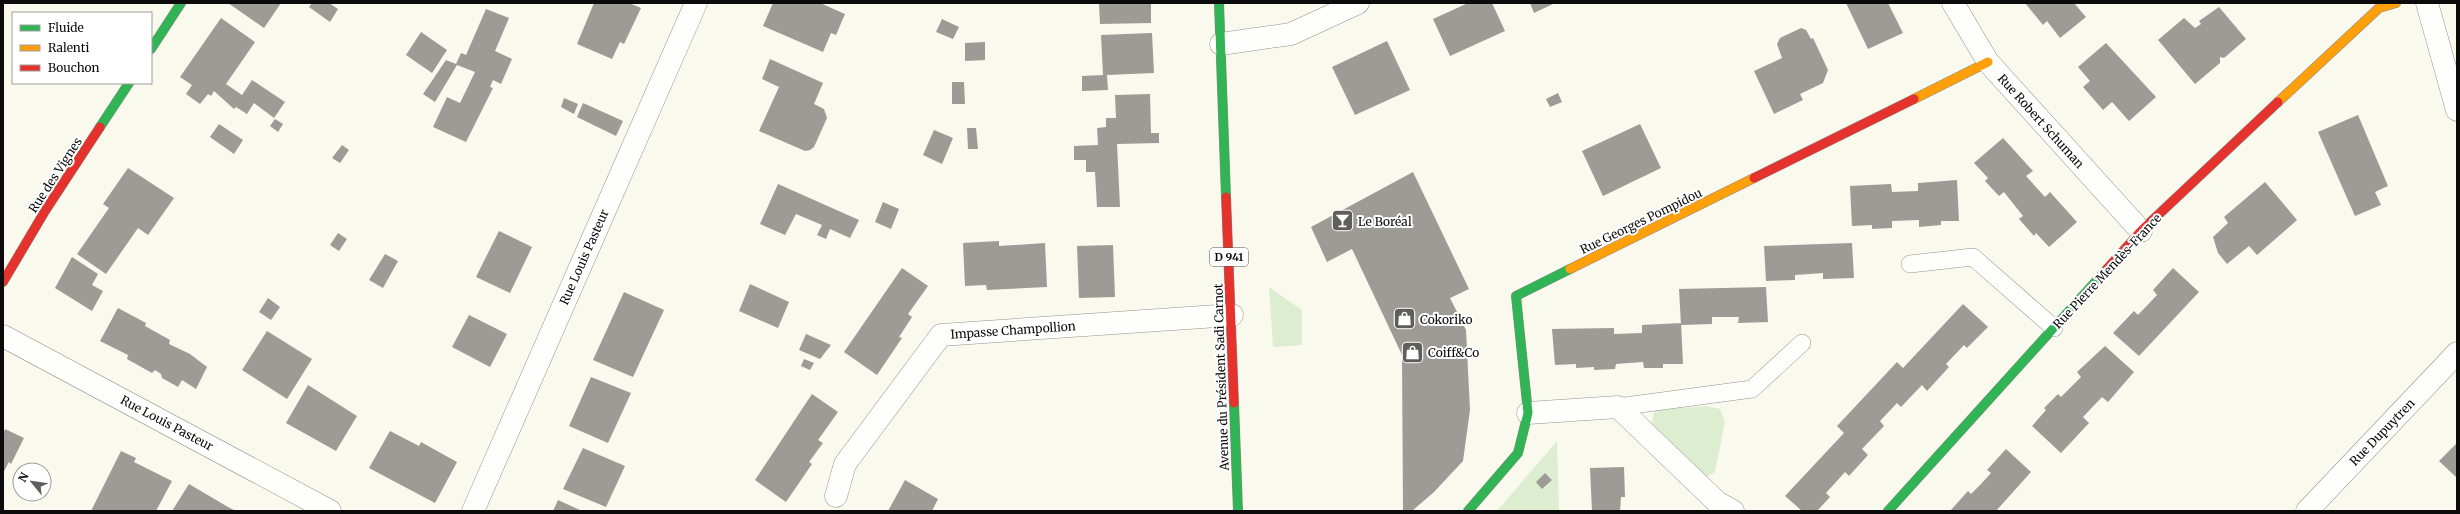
<svg xmlns="http://www.w3.org/2000/svg" width="2460" height="514" font-family="Merriweather,serif">
  <rect width="100%" height="100%" fill="#faf9ee"/>
  <path fill="#ddeed0" d="M1269,287L1302,310V345L1273,347Z
    M1706,406L1720,409L1725,422L1715,472L1707,477L1654,428L1652,421L1655,410Z
    M1557,441L1559,511H1497Z"/>
  <path fill="#9c9b95" d="M228,3H281L264,28Z
    M312,3H329L338,9L330,22L309,7Z
    M594,3H629L641,8L624,44L620,42L612,59L577,44Z
    M773,3H820L845,14L836,35L831,33L823,52L763,26Z
    M1099,3H1151V23L1100,24Z
    M1468,3H1492L1505,31L1450,56L1433,19Z
    M1530,3H1555L1534,13Z
    M1846,3H1888L1903,33L1868,49Z
    M2025,3H2074L2086,17L2060,38L2047,21L2043,25Z
    M2219,7L2246,39L2224,58L2220,57V63L2195,84L2158,40L2184,18L2195,28L2201,24L2199,21Z
    M486,9L509,18L495,51L512,59L501,84L493,80L490,87L493,88L466,142L433,127L447,97L460,103L475,72L457,65L435,102L423,94L446,60L456,64L461,53L466,55Z
    M221,18L255,42L226,84L242,95L252,80L285,102L274,118L254,103L247,114L236,107L234,109L214,91L211,96L208,94L200,104L186,94L192,85L180,77Z
    M942,19L959,27L953,39L936,32Z
    M1801,28L1806,30L1811,39L1813,38L1828,70L1823,83L1800,94L1803,100L1774,114L1754,71L1782,58L1777,44L1780,38Z
    M421,32L447,50L432,73L406,55Z
    M1152,33L1154,73L1107,75L1108,90L1082,91V76L1103,75L1101,35Z
    M1387,41L1410,90L1355,115L1332,67Z
    M985,42V60L965,61V43Z
    M2106,43L2156,97L2129,121L2112,102L2103,110L2083,87L2090,81L2078,67Z
    M770,59L823,83L814,104L824,109L827,118L814,147L810,150L805,151L759,131L779,87L762,79Z
    M952,82H964L965,104H952Z
    M1558,93L1562,102L1550,107L1546,99Z
    M1150,94L1151,133H1159V143L1117,144L1120,207H1097L1095,172H1086V160H1074V146L1098,145L1097,128L1106,127V118H1116L1115,95Z
    M564,98L578,104L574,114L561,107Z
    M583,103L623,121L616,136L577,117Z
    M2358,115L2388,186L2375,192L2381,205L2355,216L2318,132Z
    M275,119L283,124L278,132L270,126Z
    M219,124L243,140L234,154L210,137Z
    M1640,124L1661,168L1603,196L1582,151Z
    M967,128H976L978,149H968Z
    M934,130L953,138L942,164L923,155Z
    M2003,138L2033,171L2026,176L2045,197L2050,192L2077,222L2049,247L2036,233L2034,236L2019,219L2023,216L2004,192L1999,196L1985,181L1988,178L1974,163Z
    M342,145L349,150L340,163L332,158Z
    M128,168L174,198L148,235L138,228L106,274L77,254L109,208L103,204Z
    M1413,172L1469,289L1450,298L1466,330L1470,410L1463,461L1434,492L1412,511H1403L1402,355L1352,249L1327,262L1311,227Z
    M1957,180L1959,221H1941V225L1919,227V220L1892,221V228L1872,229V225L1852,226L1850,186L1891,184L1892,192L1918,191V183Z
    M2265,182L2297,220L2257,255L2249,246L2227,264L2218,253L2213,237L2228,223L2224,217Z
    M778,184L859,220L850,238L830,229L826,239L817,235L822,225L796,214L785,235L760,224Z
    M883,202L899,209L891,229L875,222Z
    M499,231L532,247L510,293L476,277Z
    M338,233L347,239L339,251L330,245Z
    M999,241V246L1045,243L1047,287L987,290L986,285L965,286L963,243Z
    M1852,243L1854,278L1823,279V273L1810,274L1795,275V280L1766,281L1764,246Z
    M1113,245L1115,297L1079,298L1077,246Z
    M385,254L398,261L383,288L369,280Z
    M72,257L98,274L92,285L103,291L92,311L55,288Z
    M902,268L928,286L908,314L912,317L899,337L902,338L877,375L844,352Z
    M2173,268L2199,292L2139,356L2113,333L2134,311L2138,315L2157,295L2153,290Z
    M750,284L789,302L778,328L739,311Z
    M1766,287L1768,322L1738,323L1739,317H1712V324L1681,325L1679,289Z
    M624,292L664,310L633,377L593,360Z
    M268,298L280,307L271,320L259,312Z
    M1963,304L1988,327L1967,348L1964,345L1946,364L1949,367L1927,391L1922,385L1901,407L1897,403L1880,421L1884,426L1862,449L1868,455L1849,476L1845,472L1826,493L1830,497L1817,511H1802L1785,496L1844,433L1837,426L1897,362L1903,368Z
    M118,308L146,323L145,326L170,340L169,344L190,354L207,367L196,389L182,380L178,387L162,378L161,374L155,370L152,373L127,359L128,355L100,341Z
    M469,315L507,334L490,367L452,347Z
    M1681,323L1683,364H1663V368H1644L1643,362L1616,364L1615,369L1594,370V367L1576,368V364L1555,365L1552,329L1614,328V334L1642,333V325Z
    M267,331L312,359L287,399L242,370Z
    M806,334L831,345L820,359L799,350Z
    M2105,346L2134,372L2108,402L2102,397L2083,417L2089,423L2061,453L2032,426L2046,410L2044,408L2058,394L2061,397L2081,377L2077,372Z
    M804,359L814,363L810,370L801,366Z
    M591,377L631,393L608,443L569,426Z
    M308,385L357,416L336,451L286,423Z
    M812,394L838,412L818,440L823,443L809,462L812,464L786,502L755,480Z
    M5,429L24,438L11,464L9,462L3,473V434Z
    M390,431L419,446L421,442L457,462L435,503L369,468Z
    M2457,443V478L2439,461Z
    M583,448L625,466L606,507L563,489Z
    M2006,449L2031,472L1996,511H1950L1968,491L1971,494L1981,484L1991,473L1987,470Z
    M121,451L136,458L134,462L172,481L156,511H91Z
    M1624,467L1625,497H1621L1620,511H1592L1590,468Z
    M1545,473L1552,480L1542,489L1536,482Z
    M905,480L938,499L932,511H888Z
    M189,484L228,507L236,511H172Z
    M558,500L582,511H553Z"/>
  <g fill="none" stroke-linecap="round" stroke-linejoin="round">
    <defs>
      <path id="lane" d="M1910,264L1973,257L2054,328
        M1618,407L1752,389L1802,343"/>
      <path id="street" d="M1953,3L1988,62L2141,231
        M2427,3L2457,110
        M1221,44L1291,34L1358,3
        M3,336L330,511
        M1528,413L1618,407L1717,502L1733,511
        M836,496L845,464L941,335L1232,315
        M473,511L696,3
        M2307,511L2457,353"/>
      <path id="fast" d="M1219,3L1226,197
        M151,49L181,3
        M100,127L129,83
        M1234,403L1238,511
        M1468,511L1518,453L1528,413L1516,296L1570,269
        M1888,511L2107,269"/>
      <path id="slow" d="M1914,99L1988,62
        M2278,102L2379,8L2396,3
        M1570,269L1754,178"/>
      <path id="jam" d="M1754,178L1914,99
        M1226,197L1234,403
        M2107,269L2141,231L2278,102
        M3,282L45,211L100,127"/>
    </defs>
    <use href="#lane" stroke="#93928d" stroke-width="18"/>
    <use href="#street" stroke="#93928d" stroke-width="23"/>
    <use href="#fast" stroke="#898984" stroke-width="10"/>
    <use href="#slow" stroke="#898984" stroke-width="10"/>
    <use href="#jam" stroke="#898984" stroke-width="10"/>
    <use href="#lane" stroke="#fefefc" stroke-width="17"/>
    <use href="#street" stroke="#fefefc" stroke-width="22"/>
    <use href="#fast" stroke="#30b455" stroke-width="9"/>
    <use href="#slow" stroke="#ff9f0a" stroke-width="9"/>
    <use href="#jam" stroke="#e5322d" stroke-width="9"/>
  </g>
  <defs>
    <symbol id="bar-square" viewBox="-11 -11 22 22"><rect x="-9" y="-9" width="18" height="18" rx="4" fill="#5f5e5a" stroke="#fff"/><path d="M-6-5H6L.8 .8V4.5H3.5V6h-7V4.5H-.8V.8Z" fill="#fff"/></symbol>
    <symbol id="shop-square" viewBox="-11 -11 22 22"><rect x="-9" y="-9" width="18" height="18" rx="4" fill="#5f5e5a" stroke="#fff"/><path d="M-5-2.5h2.3a2.7 3.5 0 0 1 5.4 0H5L5.5 6h-11ZM-1.5-2.5h3a1.5 2.3 0 0 0-3 0Z" fill="#fff"/></symbol>
  </defs>
  <g fill-rule="evenodd">
    <use href="#bar-square" x="1330" y="208" width="25" height="25"/>
    <use href="#shop-square" x="1392" y="306" width="25" height="25"/>
    <use href="#shop-square" x="1400" y="340" width="25" height="25"/>
  </g>
  <g text-anchor="middle" dominant-baseline="central" stroke-width="4" stroke-linejoin="round" paint-order="stroke">
    <rect fill="#fff" stroke="#545454" stroke-width="1" x="1210" y="248" width="38" height="18" rx="3"/>
    <g font-size="11" font-weight="bold" fill="#0b0b0b">
      <text x="1229" y="257">D 941</text>
    </g>
    <g font-size="12" fill="#0b0b0b" stroke="#fff">
      <text transform="translate(2041 121) rotate(48)">Rue Robert Schuman</text>
      <text transform="translate(55 175) rotate(-57)">Rue des Vignes</text>
      <text transform="translate(1641 221) rotate(-26)">Rue Georges Pompidou</text>
      <text transform="translate(584 257) rotate(-66)">Rue Louis Pasteur</text>
      <text transform="translate(2107 271) rotate(-47)">Rue Pierre Mendès-France</text>
      <text transform="translate(1013 330) rotate(-4)">Impasse Champollion</text>
      <text transform="translate(1221 377) rotate(-92)">Avenue du Président Sadi Carnot</text>
      <text transform="translate(167 423) rotate(28)">Rue Louis Pasteur</text>
      <text transform="translate(2382 432) rotate(-46)">Rue Dupuytren</text>
    </g>
    <g font-size="12" fill="#0b0b0b" stroke="#fff" text-anchor="start">
      <text x="1358" y="221">Le Boréal</text>
      <text x="1420" y="319">Cokoriko</text>
      <text x="1428" y="352">Coiff&amp;Co</text>
    </g>
  </g>
  <rect width="2460" height="514" fill="none" stroke="#0b0b0b" stroke-width="8"/>
  <rect x="12" y="12" width="140" height="72" fill="#ffffff" stroke="#9d9d9d"/>
  <rect x="20" y="25" width="20" height="6" fill="#30b455" stroke="#9d9d9d"/>
  <text x="48" y="32" font-size="12" fill="#0b0b0b">Fluide</text>
  <rect x="20" y="45" width="20" height="6" fill="#ff9f0a" stroke="#9d9d9d"/>
  <text x="48" y="52" font-size="12" fill="#0b0b0b">Ralenti</text>
  <rect x="20" y="65" width="20" height="6" fill="#e5322d" stroke="#9d9d9d"/>
  <text x="48" y="72" font-size="12" fill="#0b0b0b">Bouchon</text>
  <g transform="translate(32 482) rotate(299)"><circle r="19" fill="#ffffff" stroke="#9d9d9d"/>
  <path d="M0-3L7 15L0 10L-7 15Z" fill="#5f5e5a"/>
  <text y="-6" font-size="11" font-weight="bold" text-anchor="middle" fill="#0b0b0b">N</text>
  </g>
</svg>
